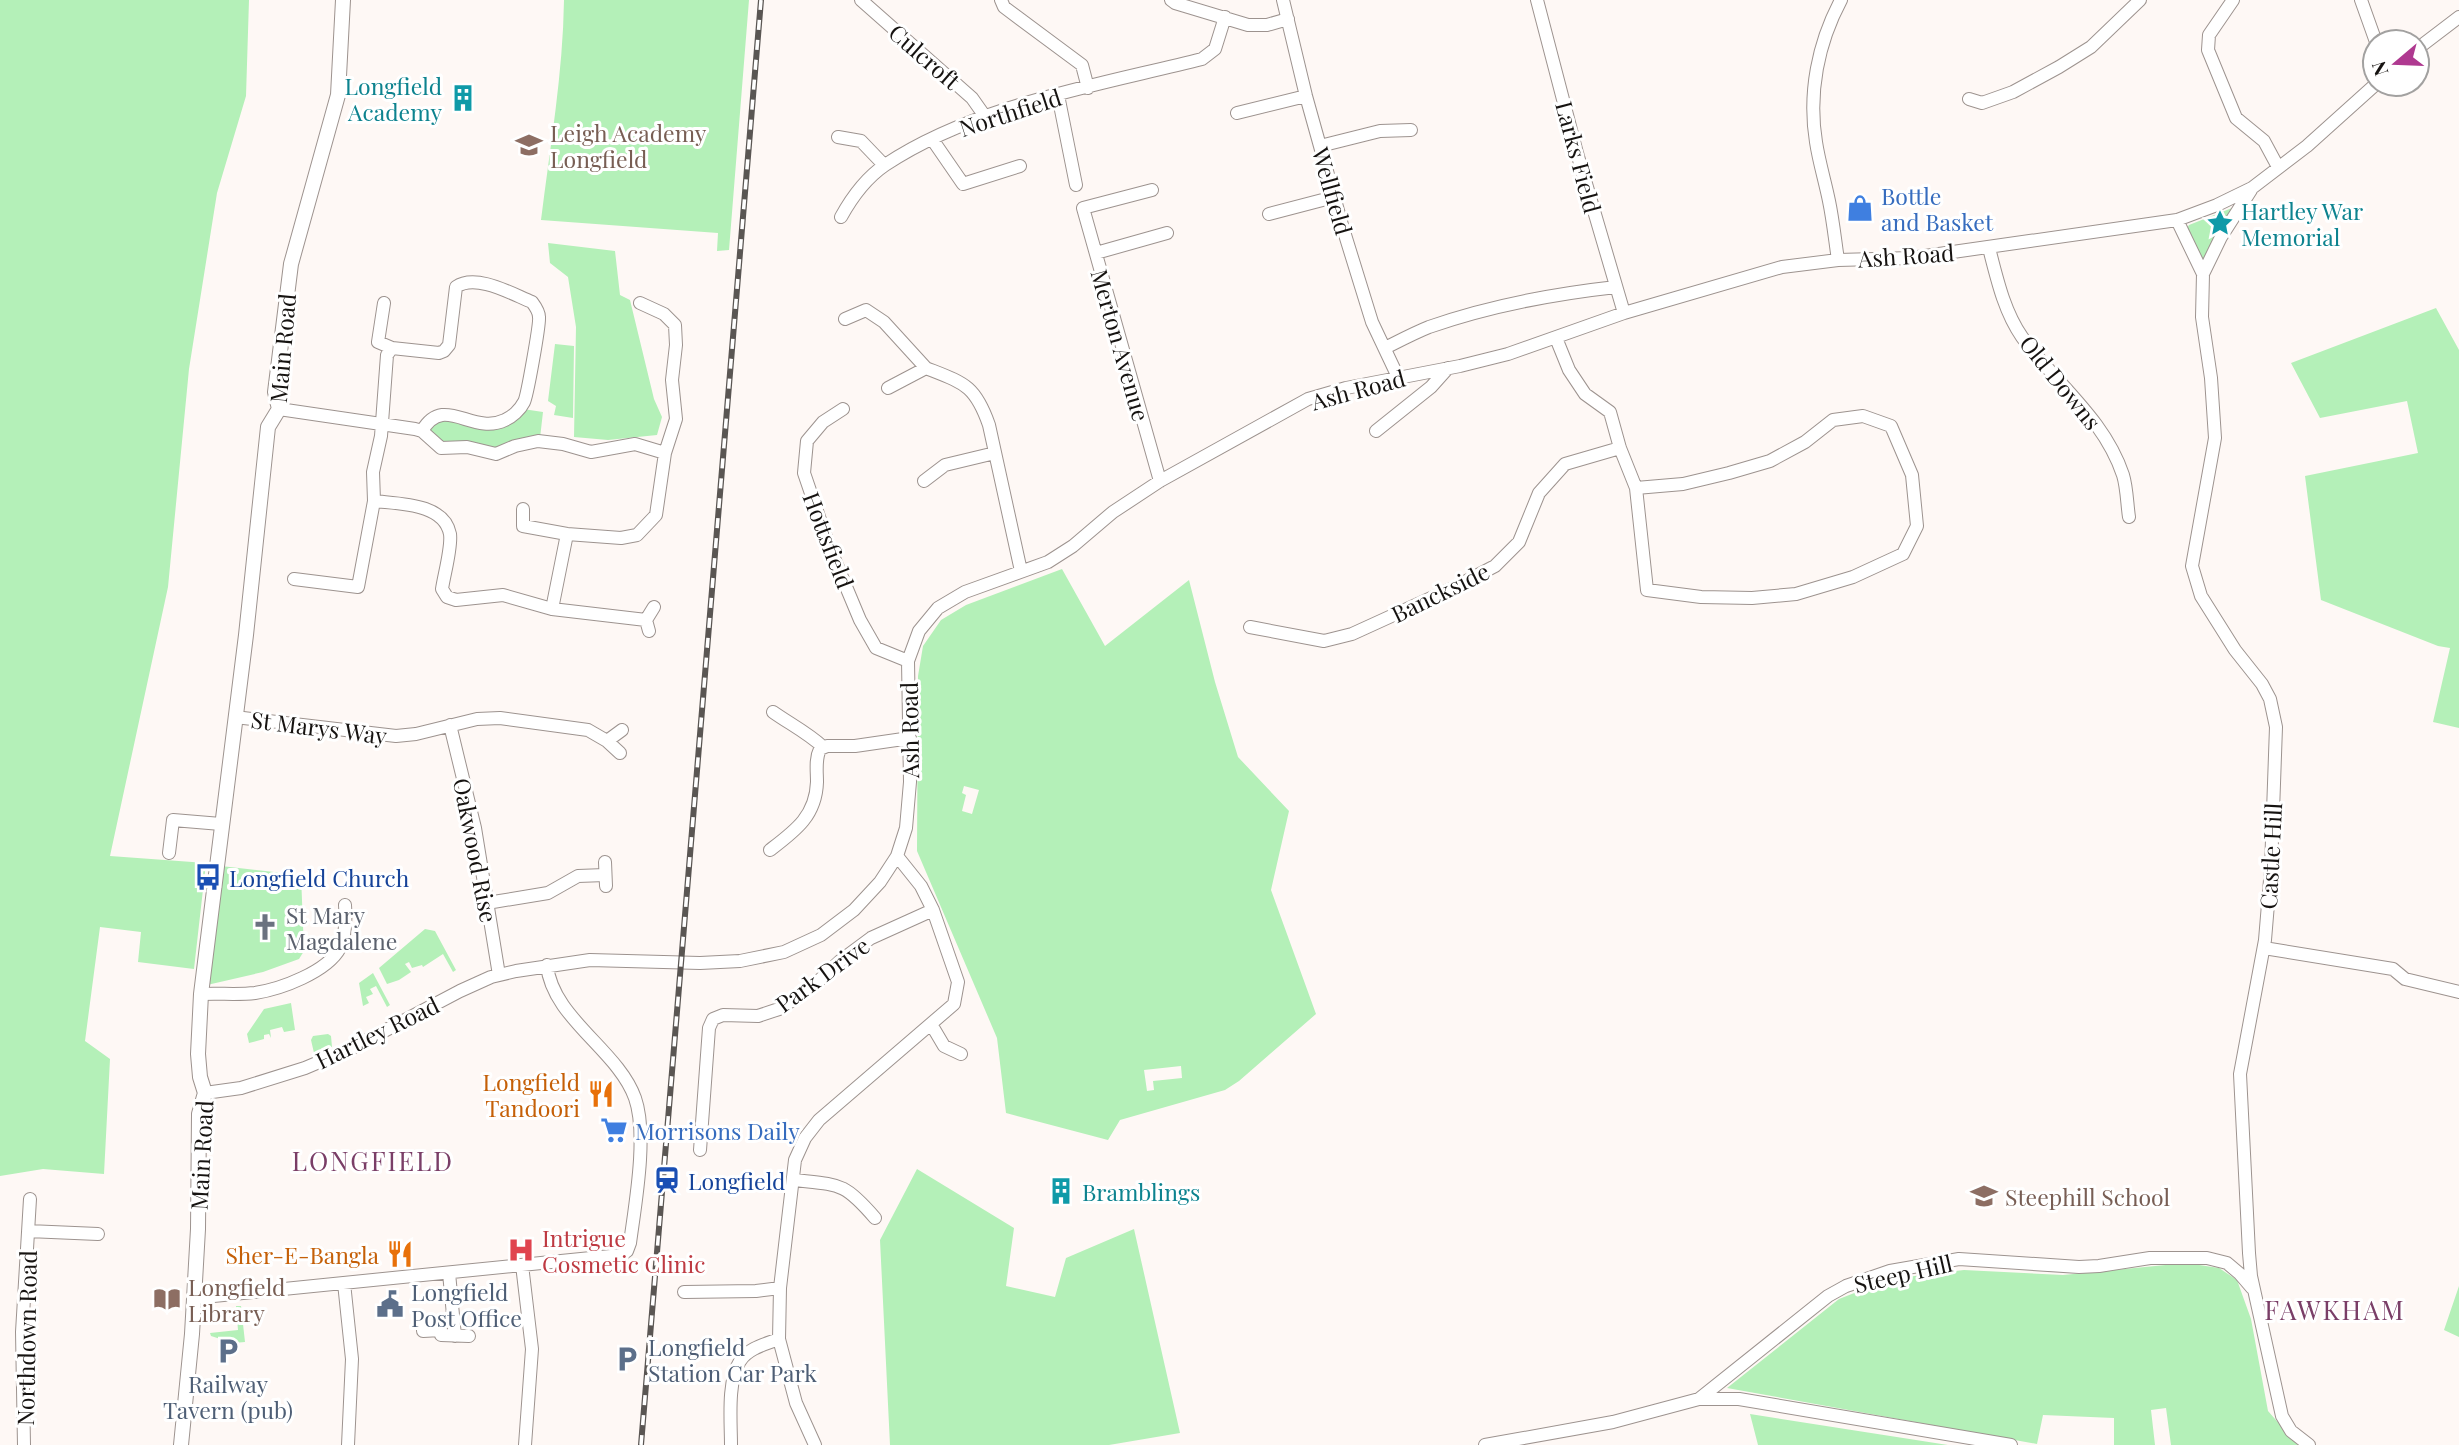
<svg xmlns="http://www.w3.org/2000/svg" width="2459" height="1445" font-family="'Playfair Display',serif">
  <rect width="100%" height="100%" fill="#fef8f5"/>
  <path fill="#b4f0b8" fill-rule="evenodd" d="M0,0H249L246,96L217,193L189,369L168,587L110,856L206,863L194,969L138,962L141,932L100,927L85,1041L110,1059L104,1174L43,1169L0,1176Z
    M564,0H749L729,250L717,251L718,233L541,220C550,147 563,73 564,0Z
    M2237,206L2205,259H2202L2187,228L2189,225Z
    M548,243L615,251L620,295L630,300L654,399L662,417L657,435L608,440L574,437L576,327L568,277L550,263Z
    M2436,308L2459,350V728L2433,722L2450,648L2438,646L2321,600L2305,476L2418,453L2407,401L2320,418L2291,363Z
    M555,344L574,346L573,418L554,415L556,406L548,401Z
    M523,409L543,412L540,438L498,449L438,442L430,429L438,418L475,427Z
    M1062,569L1105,646L1189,580L1215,682L1238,757L1289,811L1271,890L1316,1014L1239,1081L1225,1090L1120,1120L1108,1140L1006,1113L997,1038L917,851L918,676L923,646L941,620L966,605ZM964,786L979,790L972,814L962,811L966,795L962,793ZM1181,1066L1182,1078L1153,1081L1154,1090L1147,1091L1144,1070Z
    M221,866L301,875L304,951L299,959L263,972L207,985Z
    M425,929L435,931L456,970L453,972L443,954L423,967L422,965L412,968L409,962L405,964L411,972L399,980L387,984L379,968Z
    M373,973L390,1005L387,1007L376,986L370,989L373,994L366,997L369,1003L363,1006L359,983Z
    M291,1003L295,1030L284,1032L282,1027L270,1030L271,1038L269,1034L264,1035V1039L249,1043L247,1034L264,1009Z
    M328,1034L331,1036L332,1047L314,1053L311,1040L313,1036Z
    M917,1169L1014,1228L1006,1286L1055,1297L1066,1258L1134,1229L1180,1433L1109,1445H890L880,1240Z
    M2186,1263L2219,1268L2237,1280L2251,1319L2268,1411L2298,1445H2171L2166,1408L2151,1410L2155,1445H2114V1418L2043,1415L2037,1444L1727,1388L1839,1299L1890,1279L1964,1270L2063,1275Z
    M2459,1286V1337L2444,1330Z
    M236,1306H241L245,1342L233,1343L211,1336L210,1333L238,1330Z
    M1750,1414L1948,1445H1758Z"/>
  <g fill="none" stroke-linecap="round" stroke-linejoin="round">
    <defs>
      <path id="minor" d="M861,0L972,98L984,115
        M1001,0L1004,7L1082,65L1088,88
        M1171,0L1175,3L1248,25H1267L1288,19
        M1283,0L1306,96L1342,225L1372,322L1398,377
        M1537,0L1577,153L1624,313
        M2233,0L2209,35L2208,50L2236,118L2264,141L2278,167
        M2361,0L2376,42
        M2417,49L2459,17
        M1058,95L1076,185
        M1969,99L1982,103L2013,92L2059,67L2091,47L2140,0
        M1237,113L1306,96
        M838,137L861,141L884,165
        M932,139L963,184L1020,166
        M1320,146L1380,131L1411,130
        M1152,190L1083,208L1160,481
        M1269,214L1334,197
        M841,217C852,197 866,178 885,165C975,105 1099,85 1202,59L1215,49L1225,17
        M2177,220L2203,274L2202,317L2211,378L2215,438L2192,566L2201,596L2235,650L2262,684L2270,699L2276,727L2271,868L2265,940L2240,1074L2249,1253L2251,1276L2282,1416L2291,1431L2309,1445
        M1989,248C1997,279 2004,311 2022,337C2056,384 2104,418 2123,475C2127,488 2127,504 2129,517
        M1096,253L1167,233
        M1838,260C1835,240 1833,220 1829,201C1825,181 1819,162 1816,142C1808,93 1818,43 1841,0
        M2203,274L2221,237L2251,190
        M384,303L378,342L392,348
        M845,319L866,310L884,322L926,368
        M1556,338L1569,370L1585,394L1610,412L1620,448L1636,488L1647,590L1701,597L1752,598L1796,594L1853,577L1903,554L1917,526L1912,475L1891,426L1863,416L1833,420L1805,442L1770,461L1729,473L1683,484L1636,488
        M1385,348C1399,341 1414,333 1429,327C1489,306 1553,294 1616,287
        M888,388L926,368C964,383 975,385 989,425L1021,571
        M279,409L415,429L422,431L441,448L467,447L496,454L515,446L538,441L563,444L591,452L635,444L665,453
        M843,409L823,422L807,441L804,473L829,546L860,620L876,648L908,661
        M1376,431L1431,387L1448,368
        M924,481L945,465L995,453
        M374,501C399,504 444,503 450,534C452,547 444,575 442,589L447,597L456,600L503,595L552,609L646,620
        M523,509V526L567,534L621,538L637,535L656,515L665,453L676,419L672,380L676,345L675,325L664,314L640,303
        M294,579L358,587L374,501L373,472L381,436L387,355L392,348L439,353L444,351L449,345L456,287C476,273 512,294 532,302C535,306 539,312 539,317C540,324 527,397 524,402C520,410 512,417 505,420C472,436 444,393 422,431
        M552,609L567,534
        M1250,627L1324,641L1352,634L1455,587L1495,566L1519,542L1539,493L1565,464L1620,448
        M649,631L646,620L654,607
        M773,712C790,724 808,733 823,747
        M235,717L396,736L416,734L477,719L500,718L588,730L607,741L620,753
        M450,725L475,828L499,975
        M607,741L622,730
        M770,850C795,831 816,816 817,782C817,771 815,759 820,749L827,746H855L910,738
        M169,853L173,820L221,824
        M605,862L606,886
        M487,903L548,893L578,876L605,875
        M2264,948L2393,969L2405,979L2459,992
        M201,994C219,993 238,995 255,993C281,989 327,972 340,948C346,935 346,919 345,905
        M931,1024L944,1046L961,1054
        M205,1093L241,1088L305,1068L352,1048L460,991L491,977L516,971L590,960L700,963L740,961L784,952L821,935L854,910L880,882L897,856L906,828L910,782L908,661L919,631L938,608L965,592L1048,562L1073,546L1113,512L1160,481L1308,399L1346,388L1460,366L1508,354L1624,313L1782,267L1838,260L1911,258L2177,220L2217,205L2252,188L2307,146L2376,84
        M700,1150L709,1028L713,1019L723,1015L758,1016L779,1009L811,988L840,961L871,938L933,910
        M794,1180C840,1185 844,1182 875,1218
        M28,1231L98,1234
        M522,1265L532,1349L525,1445
        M449,1273L455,1336
        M344,1283L352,1359L348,1445
        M684,1292L756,1291L780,1288
        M194,1298L621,1255L627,1251L630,1243C635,1205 648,1135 635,1098C618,1050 552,1018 547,965
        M423,1326V1331L441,1330V1335L469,1336
        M1699,1399L1828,1296L1846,1286L1890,1271L1959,1259L2079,1267L2099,1266L2150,1258H2207L2227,1263L2240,1274L2252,1288
        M24,1445L22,1332L30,1199
        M731,1445C731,1422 727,1381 740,1361C748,1348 766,1344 779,1339
        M815,1445L796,1403L779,1339L780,1288L795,1160L805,1138L819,1120L954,1004L958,982L933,910L921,886L897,856
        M1485,1445L1613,1422L1699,1399H1739L2011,1445"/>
      <path id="major" d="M181,1445L192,1334L198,1229L199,1114L205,1093L200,1077L198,1054L201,994L246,635L268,427L279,409L275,392L291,264L338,95L343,0"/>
    </defs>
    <use href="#minor" stroke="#9d938f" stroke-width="14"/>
    <use href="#major" stroke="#9d938f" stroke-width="16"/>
    <use href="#minor" stroke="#fff" stroke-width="12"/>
    <use href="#major" stroke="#fff" stroke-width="14"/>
    <defs>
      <path id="rail" d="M641,1445L761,0"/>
    </defs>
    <use href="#rail" stroke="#5a5653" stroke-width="6"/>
    <use href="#rail" stroke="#fff" stroke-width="3.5" stroke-dasharray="10" stroke-linecap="butt"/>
  </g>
  <defs>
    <symbol id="building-bare" viewBox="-9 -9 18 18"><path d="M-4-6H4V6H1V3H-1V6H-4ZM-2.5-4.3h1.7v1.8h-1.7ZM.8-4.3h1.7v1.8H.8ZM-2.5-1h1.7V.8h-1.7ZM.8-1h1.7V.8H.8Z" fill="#0f9aa8" stroke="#fff" stroke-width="2.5" paint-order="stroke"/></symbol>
    <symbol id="school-bare" viewBox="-9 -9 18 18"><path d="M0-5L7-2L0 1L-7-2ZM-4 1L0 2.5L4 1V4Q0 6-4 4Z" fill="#8d6e63" stroke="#fff" stroke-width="2.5" paint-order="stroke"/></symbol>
    <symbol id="shop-bare" viewBox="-9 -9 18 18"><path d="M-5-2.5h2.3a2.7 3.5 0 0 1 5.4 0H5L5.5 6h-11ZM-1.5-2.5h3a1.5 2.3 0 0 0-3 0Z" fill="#3f7fe0" stroke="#fff" stroke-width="2.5" paint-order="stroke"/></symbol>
    <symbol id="sight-bare" viewBox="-9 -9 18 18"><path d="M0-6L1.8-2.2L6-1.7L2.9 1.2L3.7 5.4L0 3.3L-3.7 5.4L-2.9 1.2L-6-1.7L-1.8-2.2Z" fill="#0f9aa8" stroke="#fff" stroke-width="2.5" paint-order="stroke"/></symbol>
    <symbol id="bus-bare" viewBox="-9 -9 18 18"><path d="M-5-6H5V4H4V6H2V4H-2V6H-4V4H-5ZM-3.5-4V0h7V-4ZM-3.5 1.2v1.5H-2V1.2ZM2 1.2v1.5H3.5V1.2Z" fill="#1a4fb4" stroke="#fff" stroke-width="2.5" paint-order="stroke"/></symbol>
    <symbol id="church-bare" viewBox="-9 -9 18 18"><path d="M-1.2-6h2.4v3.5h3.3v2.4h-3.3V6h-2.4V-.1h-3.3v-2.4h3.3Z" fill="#6b7280" stroke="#fff" stroke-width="2.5" paint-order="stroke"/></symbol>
    <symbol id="restaurant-bare" viewBox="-9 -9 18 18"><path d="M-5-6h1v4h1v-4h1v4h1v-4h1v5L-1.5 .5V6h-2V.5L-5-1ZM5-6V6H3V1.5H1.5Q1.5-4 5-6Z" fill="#e8710a" stroke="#fff" stroke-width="2.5" paint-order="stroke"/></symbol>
    <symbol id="supermarket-bare" viewBox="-9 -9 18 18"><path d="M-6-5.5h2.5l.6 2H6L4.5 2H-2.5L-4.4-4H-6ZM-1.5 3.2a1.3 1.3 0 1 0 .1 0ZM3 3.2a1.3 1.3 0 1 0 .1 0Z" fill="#3f7fe0" stroke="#fff" stroke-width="2.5" paint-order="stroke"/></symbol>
    <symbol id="station-bare" viewBox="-9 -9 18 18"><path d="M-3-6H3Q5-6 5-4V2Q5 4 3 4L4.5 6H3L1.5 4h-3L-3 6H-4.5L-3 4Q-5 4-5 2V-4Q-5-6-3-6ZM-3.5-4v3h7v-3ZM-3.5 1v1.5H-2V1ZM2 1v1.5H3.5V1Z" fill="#1a4fb4" stroke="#fff" stroke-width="2.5" paint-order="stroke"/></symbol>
    <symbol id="hospital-bare" viewBox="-9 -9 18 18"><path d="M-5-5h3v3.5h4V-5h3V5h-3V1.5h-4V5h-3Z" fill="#e0444e" stroke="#fff" stroke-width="2.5" paint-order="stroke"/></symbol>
    <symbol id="library-bare" viewBox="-9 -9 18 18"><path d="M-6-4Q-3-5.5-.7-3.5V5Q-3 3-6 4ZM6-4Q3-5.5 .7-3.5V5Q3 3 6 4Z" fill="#8d6e63" stroke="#fff" stroke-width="2.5" paint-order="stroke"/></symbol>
    <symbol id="civic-bare" viewBox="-9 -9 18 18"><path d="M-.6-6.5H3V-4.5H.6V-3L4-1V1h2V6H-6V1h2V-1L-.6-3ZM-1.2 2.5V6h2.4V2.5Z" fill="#5c6f8a" stroke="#fff" stroke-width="2.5" paint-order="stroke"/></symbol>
    <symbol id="parking-bare" viewBox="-9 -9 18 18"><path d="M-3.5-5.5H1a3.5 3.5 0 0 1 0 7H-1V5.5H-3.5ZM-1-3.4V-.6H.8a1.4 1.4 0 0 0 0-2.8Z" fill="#5c6f8a" stroke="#fff" stroke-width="2.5" paint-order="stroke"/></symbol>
  </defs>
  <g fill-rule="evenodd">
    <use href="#building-bare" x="444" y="79" width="38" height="38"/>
    <use href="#school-bare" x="510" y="126" width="38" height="38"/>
    <use href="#shop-bare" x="1841" y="189" width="38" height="38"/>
    <use href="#sight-bare" x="2201" y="204" width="38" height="38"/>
    <use href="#bus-bare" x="189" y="858" width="38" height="38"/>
    <use href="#church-bare" x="246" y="908" width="38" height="38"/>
    <use href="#restaurant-bare" x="582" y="1075" width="38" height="38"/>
    <use href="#supermarket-bare" x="595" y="1111" width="38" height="38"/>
    <use href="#station-bare" x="648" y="1161" width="38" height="38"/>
    <use href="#building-bare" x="1042" y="1172" width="38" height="38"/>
    <use href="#school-bare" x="1965" y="1177" width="38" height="38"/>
    <use href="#hospital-bare" x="502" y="1231" width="38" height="38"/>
    <use href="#restaurant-bare" x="381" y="1235" width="38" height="38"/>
    <use href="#library-bare" x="148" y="1280" width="38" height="38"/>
    <use href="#civic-bare" x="371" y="1285" width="38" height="38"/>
    <use href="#parking-bare" x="209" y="1332" width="38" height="38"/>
    <use href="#parking-bare" x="608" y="1340" width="38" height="38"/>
  </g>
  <g text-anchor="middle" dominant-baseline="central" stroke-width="6" stroke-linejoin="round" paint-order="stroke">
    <g font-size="23" fill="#161311" stroke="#fff">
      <text transform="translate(925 56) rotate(41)">Culcroft</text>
      <text transform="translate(1010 112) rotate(-18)">Northfield</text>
      <text transform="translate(1579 157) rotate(75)">Larks Field</text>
      <text transform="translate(1333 191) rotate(74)">Wellfield</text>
      <text transform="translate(1906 255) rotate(-4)">Ash Road</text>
      <text transform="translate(1121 345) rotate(74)">Merton Avenue</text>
      <text transform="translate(282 348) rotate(-85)">Main Road</text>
      <text transform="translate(2061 382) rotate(51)">Old Downs</text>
      <text transform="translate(1358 389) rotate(-15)">Ash Road</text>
      <text transform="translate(829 540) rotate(69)">Hottsfield</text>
      <text transform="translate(1440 592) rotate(-26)">Banckside</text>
      <text transform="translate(319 727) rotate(7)">St Marys Way</text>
      <text transform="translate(909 730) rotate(-91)">Ash Road</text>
      <text transform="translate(476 850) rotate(79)">Oakwood Rise</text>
      <text transform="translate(2270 856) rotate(-87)">Castle Hill</text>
      <text transform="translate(822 974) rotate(-36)">Park Drive</text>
      <text transform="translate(377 1032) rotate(-26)">Hartley Road</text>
      <text transform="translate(201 1155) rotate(-87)">Main Road</text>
      <text transform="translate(1903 1273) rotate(-13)">Steep Hill</text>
      <text transform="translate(26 1338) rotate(-89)">Northdown Road</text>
    </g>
    <g font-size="23" fill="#0d838f" stroke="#fff" text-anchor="start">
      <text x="442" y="85" text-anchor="end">Longfield<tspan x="442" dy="26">Academy</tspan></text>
      <text x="2241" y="210">Hartley War<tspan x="2241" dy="26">Memorial</tspan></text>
      <text x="1082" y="1191">Bramblings</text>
    </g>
    <g font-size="23" fill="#785e54" stroke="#fff" text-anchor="start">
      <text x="550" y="132">Leigh Academy<tspan x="550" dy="26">Longfield</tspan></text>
      <text x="2005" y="1196">Steephill School</text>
      <text x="188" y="1286">Longfield<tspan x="188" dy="26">Library</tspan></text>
    </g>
    <g font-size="23" fill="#366cbe" stroke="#fff" text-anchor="start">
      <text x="1881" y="195">Bottle<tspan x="1881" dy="26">and Basket</tspan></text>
      <text x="635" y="1130">Morrisons Daily</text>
    </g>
    <g font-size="23" fill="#164399" stroke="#fff" text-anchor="start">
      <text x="229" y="877">Longfield Church</text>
      <text x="688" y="1180">Longfield</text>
    </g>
    <g font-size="23" fill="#5b616d" stroke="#fff" text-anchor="start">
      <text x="286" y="914">St Mary<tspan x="286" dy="26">Magdalene</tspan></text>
    </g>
    <g font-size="23" fill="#c56008" stroke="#fff" text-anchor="end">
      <text x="580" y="1081">Longfield<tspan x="580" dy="26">Tandoori</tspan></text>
      <text x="379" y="1254">Sher-E-Bangla</text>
    </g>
    <g font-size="23" fill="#be3a42" stroke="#fff" text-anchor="start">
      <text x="542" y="1237">Intrigue<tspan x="542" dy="26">Cosmetic Clinic</tspan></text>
    </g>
    <g font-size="23" fill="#4e5e75" stroke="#fff" text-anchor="start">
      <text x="411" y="1291">Longfield<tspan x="411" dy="26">Post Office</tspan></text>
      <text x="648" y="1346">Longfield<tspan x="648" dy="26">Station Car Park</tspan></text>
      <text x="228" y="1383" text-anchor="middle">Railway<tspan x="228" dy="26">Tavern (pub)</tspan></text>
    </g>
    <g font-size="26" letter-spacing="2" fill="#7a3e67" stroke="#fff">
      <text x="373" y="1160">LONGFIELD</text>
      <text x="2335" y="1309">FAWKHAM</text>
    </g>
  </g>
  <g transform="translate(2396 63) rotate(251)"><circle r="33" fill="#ffffff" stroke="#a2a1a0" stroke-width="2"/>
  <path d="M0-5L12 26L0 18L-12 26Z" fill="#af3990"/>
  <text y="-10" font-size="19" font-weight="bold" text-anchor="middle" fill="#161311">N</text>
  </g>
</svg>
